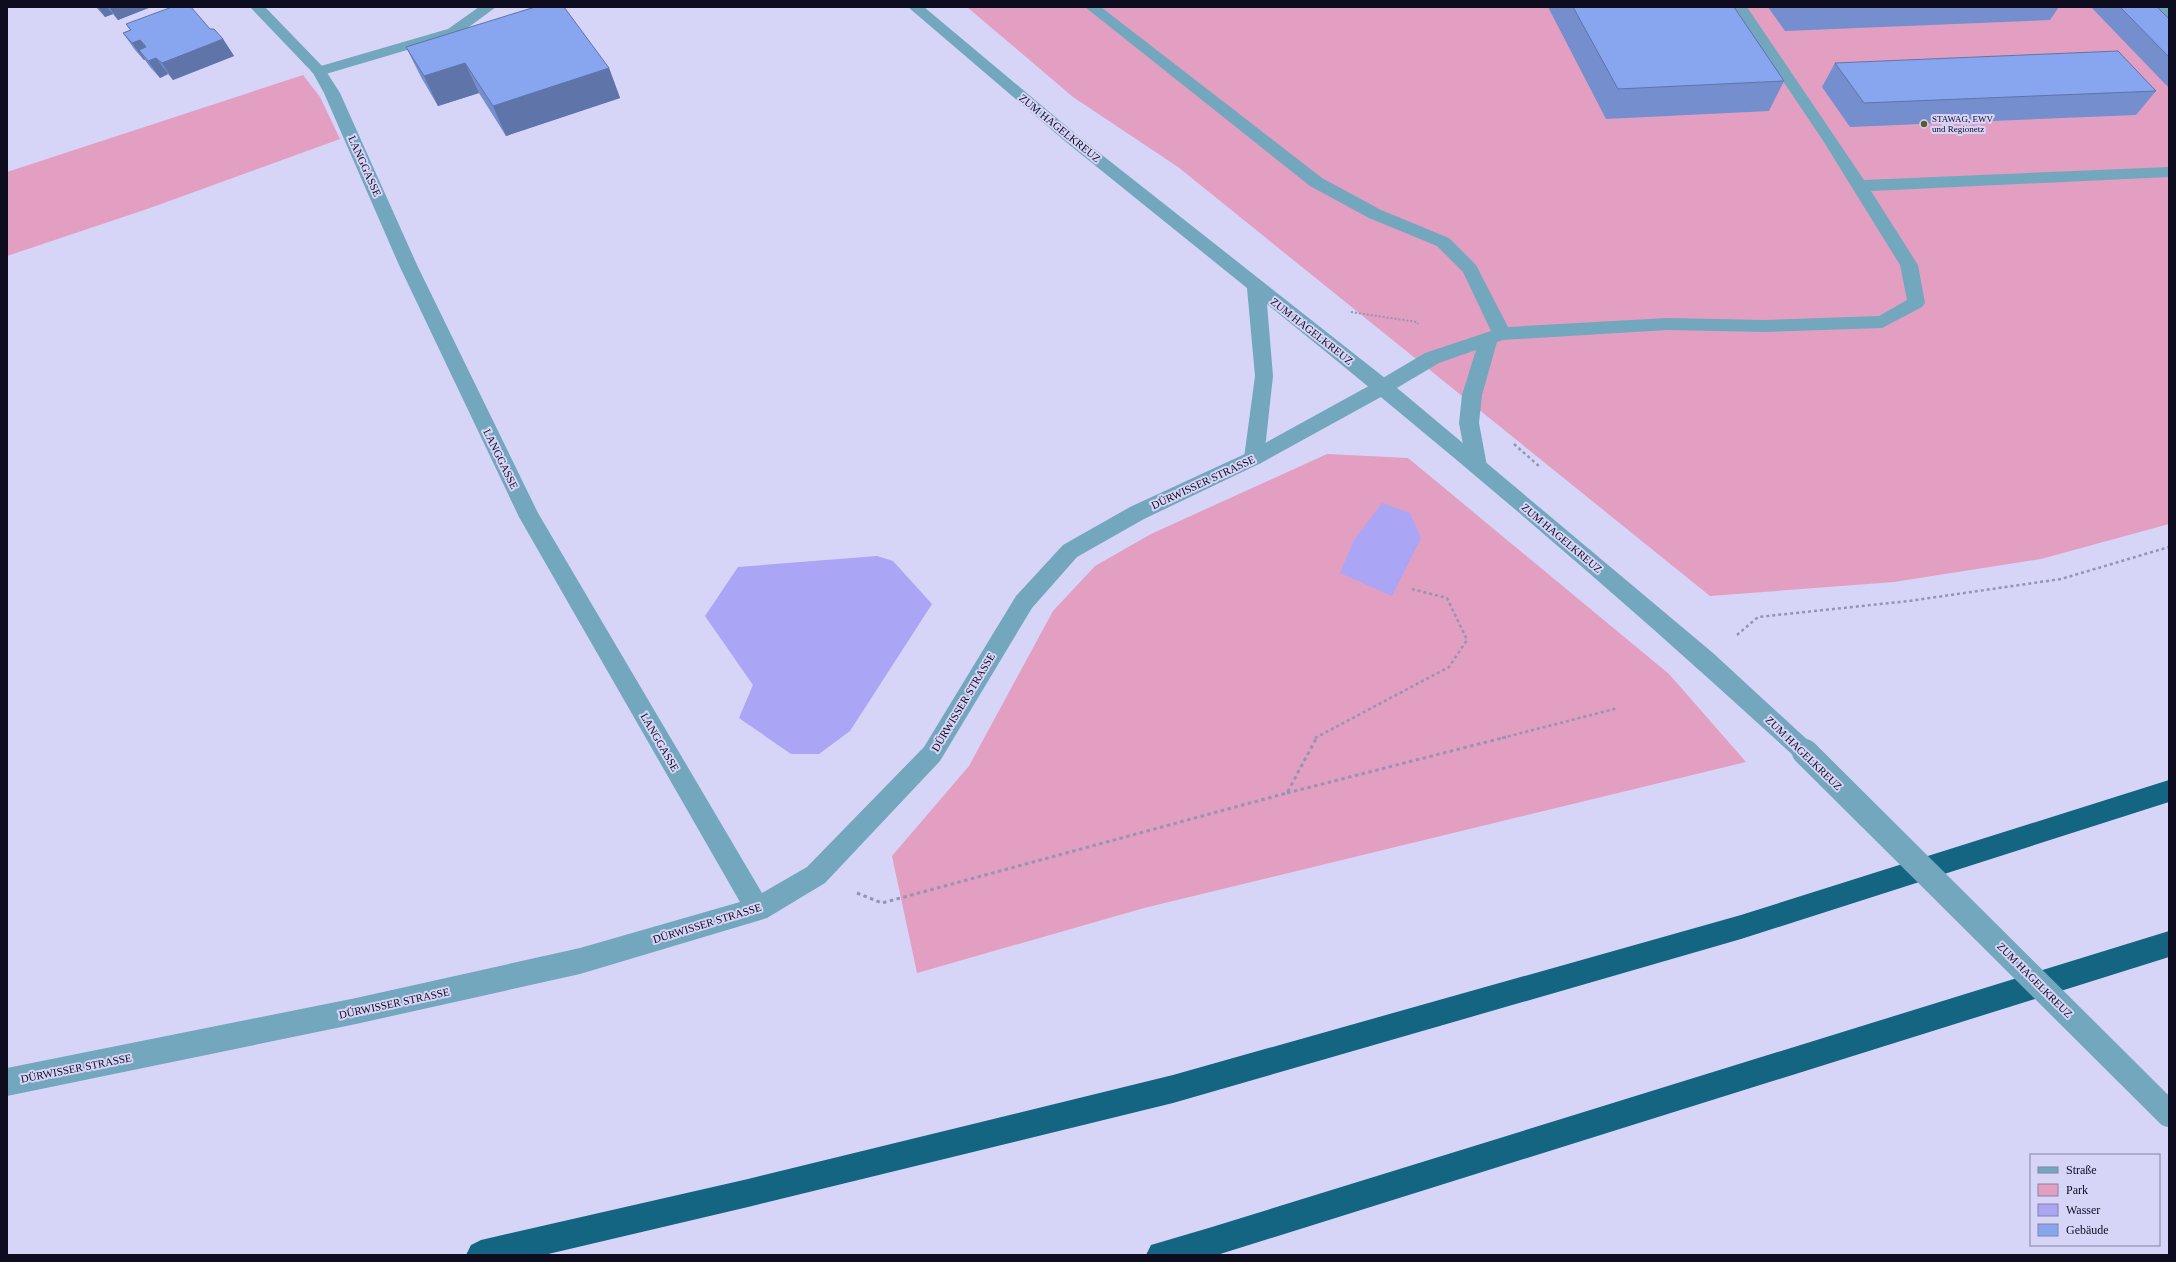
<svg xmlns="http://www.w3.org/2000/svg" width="2176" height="1262" font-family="Georgia,serif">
  <rect width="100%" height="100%" fill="#d6d4f7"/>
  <path fill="#e29fc1" d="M967,7H2169V524L2041,559L1894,582L1710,596L1178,167L1073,97Z
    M303,75L320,97L340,139L150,208L7,256V172Z
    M1327,454L1408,458L1669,674L1746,762L1144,908L917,973L892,856L969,766L1053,611L1095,566L1151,534Z"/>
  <path fill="#aba5f5" d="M1382,503L1410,513L1421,538L1392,596L1340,573L1354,540Z
    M877,556L893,561L932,604L850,731L819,754H791L739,718L753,685L705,616L738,567Z"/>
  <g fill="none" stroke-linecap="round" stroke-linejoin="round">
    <path stroke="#9694b2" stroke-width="2" stroke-dasharray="2 2" stroke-linecap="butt" d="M1351,312L1417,322L1418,324"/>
    <path stroke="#9694b2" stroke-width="2.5" stroke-dasharray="3 3" stroke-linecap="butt" d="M1514,444L1540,467
      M1737,635L1758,617L1909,601L2061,579L2169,547
      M1315,738L1449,667L1467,640L1447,598L1412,589
      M1502,738L1618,708"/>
    <path stroke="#9694b2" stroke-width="3" stroke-dasharray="3.5 3.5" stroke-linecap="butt" d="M1287,793L1506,737
      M857,893L882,903L1287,793L1317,737"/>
    <path fill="#73a7bd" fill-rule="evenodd" d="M479,7H496L458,35L319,76L314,74L311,71L314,68L448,29Z
      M1085,7H1101L1322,178L1381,210L1449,238L1476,265L1508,327L1667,318L1765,320L1879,316L1907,300L1900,265L1822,139L1733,7H1747L1864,180L2169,167V177L1871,191L1918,265L1925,303L1922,307L1882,328L1765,332L1667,330L1503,340L1497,342L1482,395L1479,423L1487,466L1484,471L1477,474L1470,471L1467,466L1459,423L1462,395L1476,350L1439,363L1390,392L1383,394L1376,392L1373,387L1376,382L1425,353L1491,331L1463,272L1437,246L1369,218L1310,186Z
      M2153,7H2168L2169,20L2164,19Z"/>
    <path fill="#73a7bd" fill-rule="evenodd" d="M250,7H265L324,68L340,93L417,265L538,513L762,893L807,867L924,747L1016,596L1063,545L1130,507L1247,453L1376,382L1383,380L1390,382L1393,387L1390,392L1261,463L1144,519L1077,557L1032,608L940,761L825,883L767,918L580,974L356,1024L7,1096V1068L356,998L580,948L740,902L519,517L399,265L324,93L313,73Z"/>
    <path fill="#73a7bd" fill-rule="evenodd" d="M908,7H924L1078,136L1390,382L1713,653L1813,745L1817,752L1813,759L1805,762L1797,759C1626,601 1448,450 1267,304L1273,376L1264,458L1261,463L1254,466L1247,463L1244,458L1255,376L1247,288L1066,142Z"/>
    <path fill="#146581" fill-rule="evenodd" d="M2169,780V802L1741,939L1173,1103L748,1207L544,1255H466L471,1245L481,1240L748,1179L1173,1075L1741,915Z
      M2169,931V957L1217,1255H1146L1151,1245L1212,1227Z"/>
    <path stroke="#73a7bd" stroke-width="26" d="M1805,752L2169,1114"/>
  </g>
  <path fill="#758ece" d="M96,7H151L118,20L113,14L105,17Z
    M1548,7H1734L1784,81L1769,111L1606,119Z
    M1768,7H2059L2050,20L1785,31Z
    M2091,7H2157L2169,19V88Z
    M126,24L210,29L223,39L234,56L173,80L168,74L160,78L150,67L145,60H144L135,50L123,33L130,30Z
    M406,47L609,68L620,98L506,136L479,93L438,106L421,77Z
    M1835,63L2156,91L2136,115L1850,127L1822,87Z"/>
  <path fill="#5f74a8" d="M98,7H107L113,14L105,17Z
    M109,7H151L118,20Z
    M223,39L234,56L173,80L162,63Z
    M140,40L152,57L139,50L145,60H144L132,43Z
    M156,58L168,74L160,78L148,61Z
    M465,63L479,93L438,106L424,76Z
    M609,68L620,98L506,136L493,106Z"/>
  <path fill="#88a5f0" stroke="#5f74a8" d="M172,7H191L210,29H214L223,39L162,63L156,58L148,61L139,50L146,47L143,43L140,40L132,43L123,33L131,30L126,24Z
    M535,7H564L609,68L493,106L465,63L424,76L406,47Z
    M1573,7H1734L1784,81L1618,89Z
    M2120,7H2157L2169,19V57Z
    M2118,51L2156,91L1864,103L1835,63Z"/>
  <circle fill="#5e5c29" stroke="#d6d4f7" stroke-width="1.5" cx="1924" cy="124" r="4"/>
  <g text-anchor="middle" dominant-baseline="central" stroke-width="4" stroke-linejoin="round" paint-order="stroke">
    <g font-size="9" fill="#0e0c1f" stroke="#d6d4f7" text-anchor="start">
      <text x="1932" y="119">STAWAG, EWV<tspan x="1932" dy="10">und Regionetz</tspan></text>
    </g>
    <g font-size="11" fill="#0e0c1f" stroke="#d6d4f7">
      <text transform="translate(1060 128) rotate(39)">ZUM HAGELKREUZ</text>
      <text transform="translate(365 166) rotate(66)">LANGGASSE</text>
      <text transform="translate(1312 331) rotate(38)">ZUM HAGELKREUZ</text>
      <text transform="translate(501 459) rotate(64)">LANGGASSE</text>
      <text transform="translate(1203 482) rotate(-25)">DÜRWISSER STRASSE</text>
      <text transform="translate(1562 538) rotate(40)">ZUM HAGELKREUZ</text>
      <text transform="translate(963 702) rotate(-59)">DÜRWISSER STRASSE</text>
      <text transform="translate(660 742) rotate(60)">LANGGASSE</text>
      <text transform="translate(1804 753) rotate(44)">ZUM HAGELKREUZ</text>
      <text transform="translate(707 923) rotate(-17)">DÜRWISSER STRASSE</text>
      <text transform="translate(2035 980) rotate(45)">ZUM HAGELKREUZ</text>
      <text transform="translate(394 1003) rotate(-12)">DÜRWISSER STRASSE</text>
      <text transform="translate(76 1068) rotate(-11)">DÜRWISSER STRASSE</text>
    </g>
  </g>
  <rect width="2176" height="1262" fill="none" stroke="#0e0c1f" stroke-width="16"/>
  <rect x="2030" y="1154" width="130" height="92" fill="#d6d4f7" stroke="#8684a1"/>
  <rect x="2038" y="1167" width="20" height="6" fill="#73a7bd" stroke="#8684a1"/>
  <text x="2066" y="1174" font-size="12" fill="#0e0c1f">Straße</text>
  <rect x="2038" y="1184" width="20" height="12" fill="#e29fc1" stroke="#8684a1"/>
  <text x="2066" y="1194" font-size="12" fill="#0e0c1f">Park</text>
  <rect x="2038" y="1204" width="20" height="12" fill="#aba5f5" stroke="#8684a1"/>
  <text x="2066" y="1214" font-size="12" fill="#0e0c1f">Wasser</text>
  <rect x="2038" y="1224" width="20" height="12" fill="#88a5f0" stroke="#8684a1"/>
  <text x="2066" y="1234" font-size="12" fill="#0e0c1f">Gebäude</text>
</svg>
